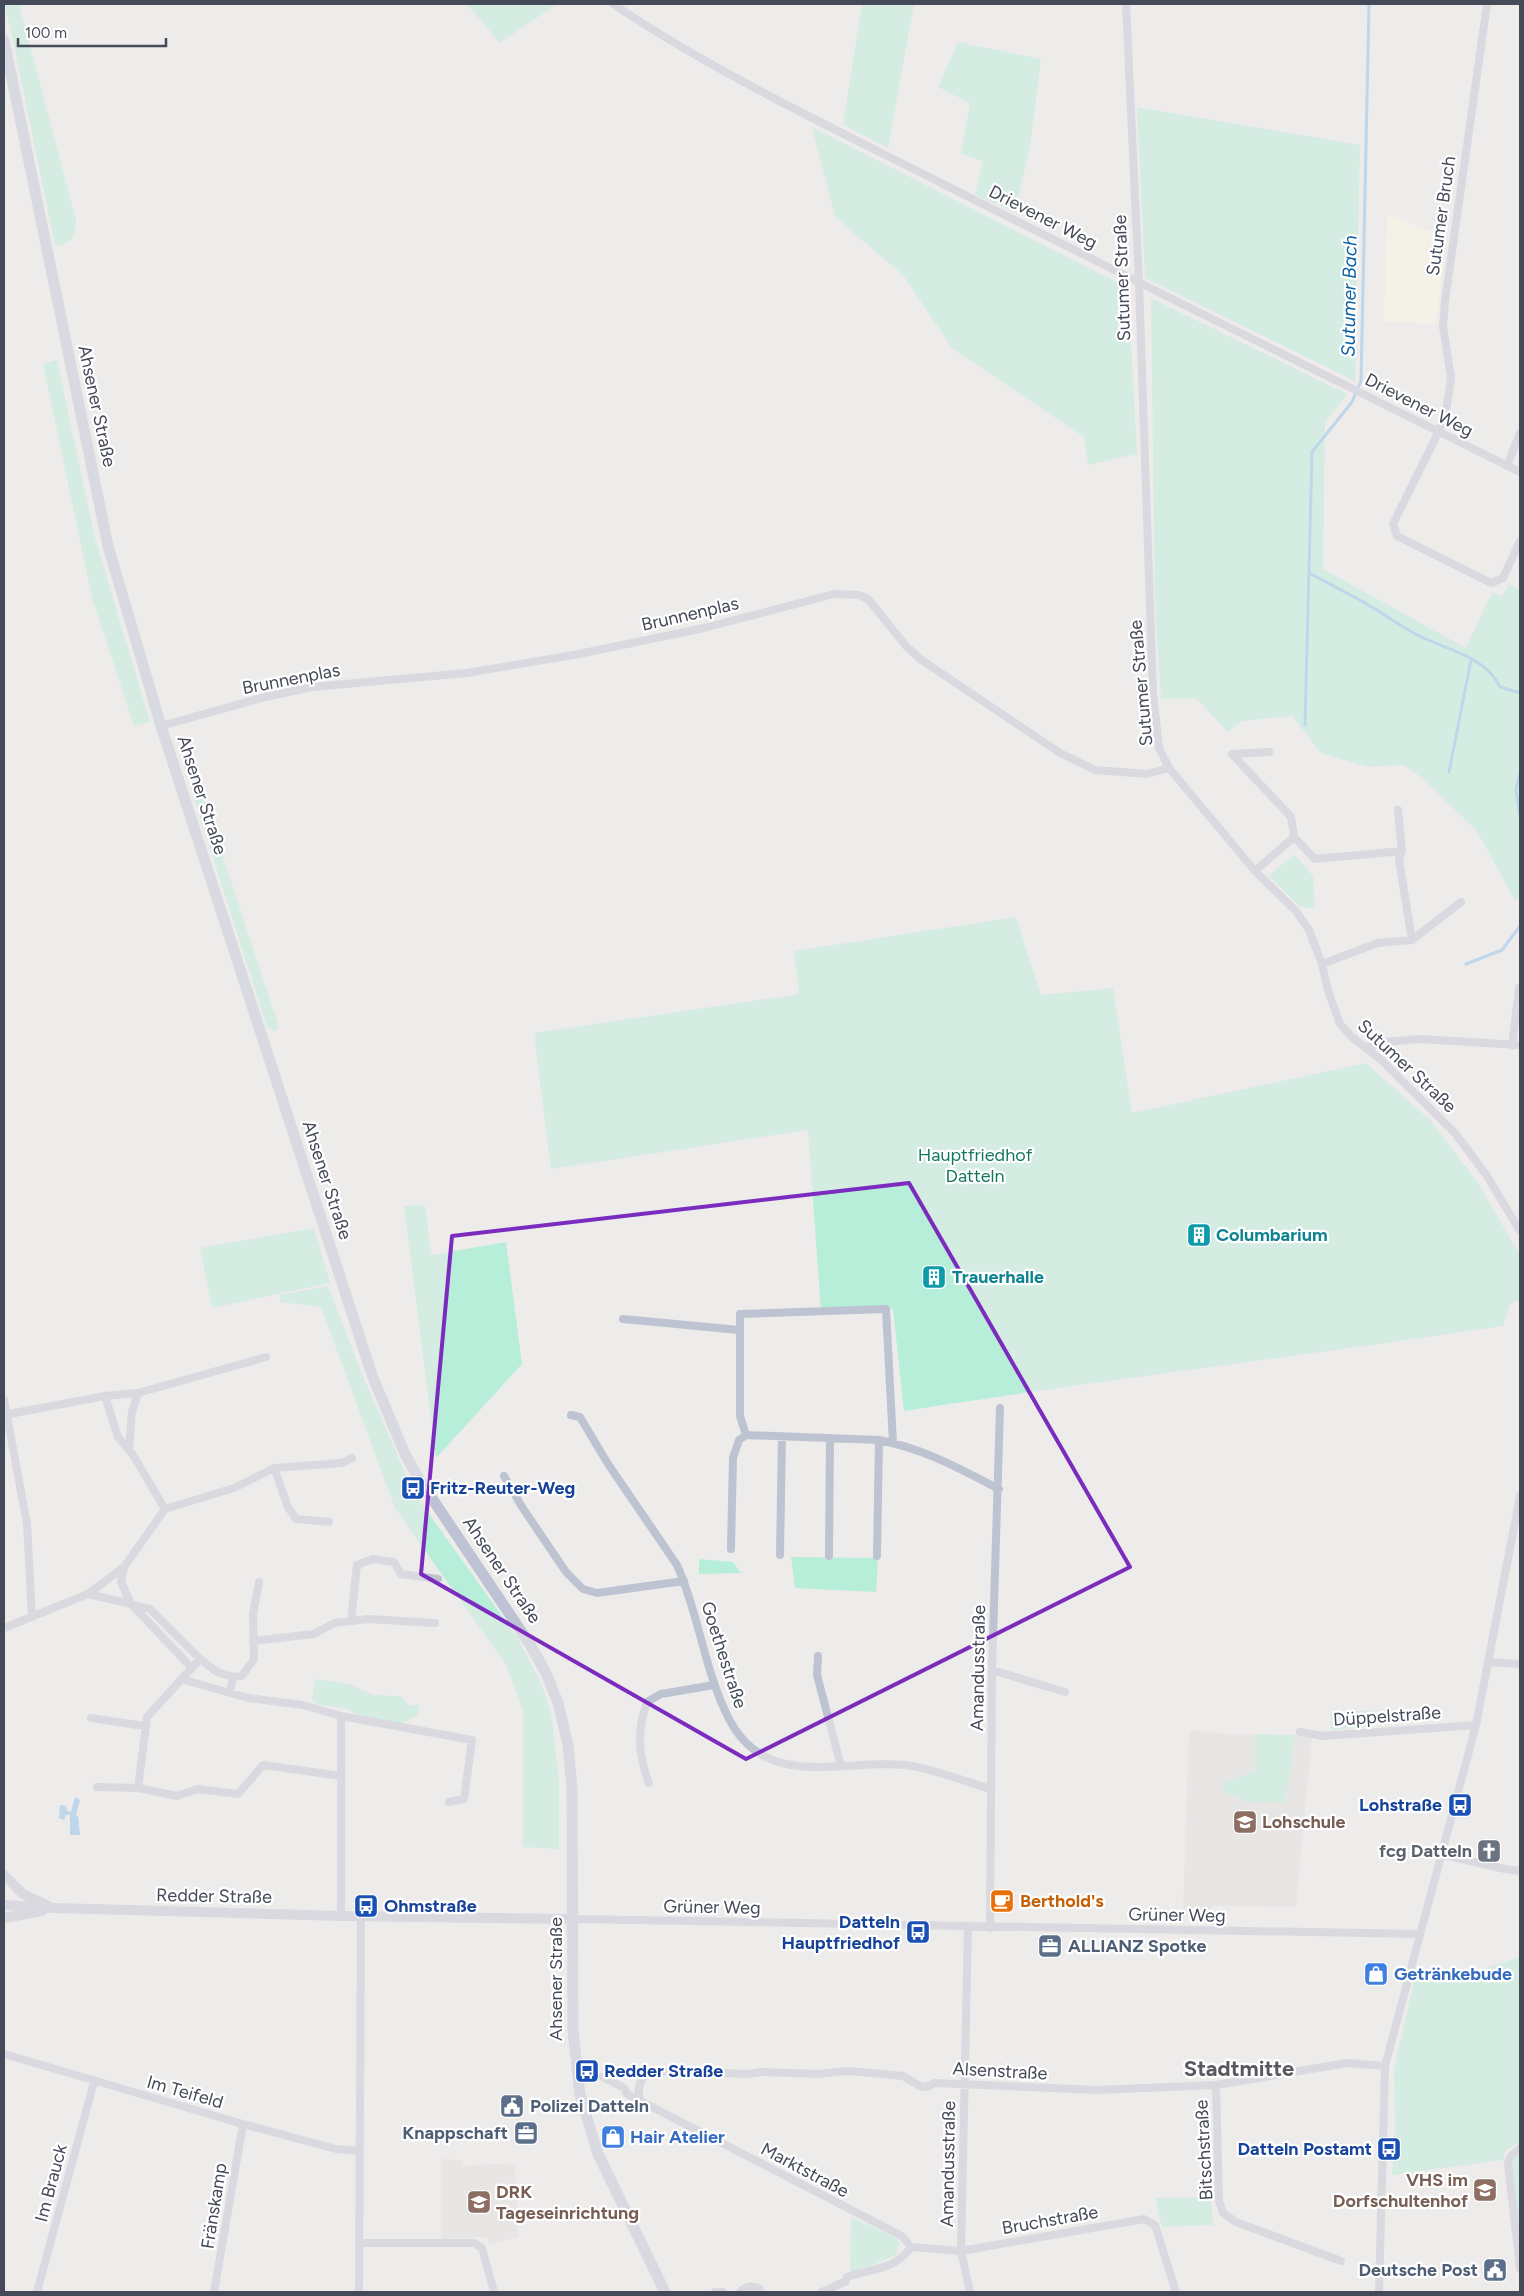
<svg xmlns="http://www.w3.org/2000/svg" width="1524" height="2296" font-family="Figtree,sans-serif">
  <rect width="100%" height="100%" fill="#eeebeb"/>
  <path fill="#fbfae2" d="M1387,214L1446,237L1436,324L1384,321Z"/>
  <path fill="#dfdddd" d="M1189,1730L1227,1734L1295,1735L1312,1738L1296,1907L1214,1906L1202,1915H1183Z
    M441,2159L462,2160V2166L515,2163L518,2237L489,2244L487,2237L441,2239Z"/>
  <path fill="#b7eed9" d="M4,4H19L76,220C75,238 73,242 55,246L11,30Z
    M467,4H557L500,43Z
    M862,4H914L888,148L843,125Z
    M958,42L1041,59L1030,146L1015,212L975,195L983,161L961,154L970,103L938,87Z
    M1137,107L1360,145L1355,381L1145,278Z
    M812,127L1128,288L1137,454L1088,465L1084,437L952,348L903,275L835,217Z
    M1151,298L1347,394L1325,423L1323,569L1466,648L1492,592L1502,596L1509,584L1520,590V896L1515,901L1477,831L1421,777L1403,765L1368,767L1321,753L1292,716L1242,721L1228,732L1197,699H1161L1155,605Z
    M57,360L95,538L150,722L134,726L92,598L43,364Z
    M188,751L279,1027L275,1032L267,1027L180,754Z
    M1294,854L1313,876L1315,907L1304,908L1299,906L1269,876Z
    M1016,917L1041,995L1113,988L1132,1113L1366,1063L1430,1120L1476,1180L1520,1255V1299L1510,1304L1503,1326C1304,1356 1104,1380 904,1411L893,1309L821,1311L808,1130L551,1169L534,1033L799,994L794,951Z
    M425,1205L431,1255L506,1242L522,1364L436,1458L404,1206Z
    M314,1228L330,1283L212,1308L200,1248Z
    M328,1286L362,1374L414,1493L517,1637L541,1683L552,1717L559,1779V1849L523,1847V1710L506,1665L395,1508L321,1307L280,1302V1295Z
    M791,1557L878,1558L876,1592L795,1588Z
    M699,1559L733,1562L741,1573L699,1574Z
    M315,1679L349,1684L373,1695L401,1696L410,1706L420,1704L417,1716L399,1724L363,1718L347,1709L319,1705L312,1700Z
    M1374,1711L1373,1726L1331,1730V1712Z
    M1255,1734L1295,1735L1285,1803L1246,1802L1223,1791L1225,1782L1255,1771Z
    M1520,1957V2142L1506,2150L1503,2160L1392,2175L1395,2134L1394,2069L1415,1978L1444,1981Z
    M1520,2154V2239L1510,2166L1514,2158Z
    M1211,2197L1213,2225L1162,2227L1155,2198Z
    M851,2217L897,2238L900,2245L896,2255L870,2266L850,2272Z"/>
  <path fill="#84beeb" d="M75,1797L80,1800L76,1815L78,1816L80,1835H70V1815H66L64,1820L59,1818L60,1805L66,1806L67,1811L71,1812Z"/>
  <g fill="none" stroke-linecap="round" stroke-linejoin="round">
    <path stroke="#84beeb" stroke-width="3" d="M1309,573C1329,584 1350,594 1370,606C1384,614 1397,624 1412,632C1440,649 1485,654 1500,687L1520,693
      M1305,725L1312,452L1352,402L1361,381L1369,4
      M1449,772L1471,660
      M1520,774L1516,789L1520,816
      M1466,964L1502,950L1520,926"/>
    <path stroke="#bec3d1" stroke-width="8" d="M613,4C719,75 837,130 951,188C1140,284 1331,377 1520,472
      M1126,4L1139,283L1153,694L1159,748L1169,768L1255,871L1296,911L1309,930L1322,964L1328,991L1340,1024L1352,1037L1380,1059L1455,1133L1487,1176L1520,1231
      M1487,4L1445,301L1443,326L1451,378L1447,406L1439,431L1393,524L1397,536L1491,583L1503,578L1520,541
      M1507,466L1520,433
      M161,726L265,697L312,687L467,673L579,654L704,628L834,594L859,595L868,599L906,646L920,659L1060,753L1095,770L1147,774L1169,768
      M1269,752L1232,754L1291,817L1294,837L1315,859L1402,851L1399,860L1412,940L1378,943L1322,964
      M1398,810L1402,851
      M1255,871L1294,837
      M1412,940L1461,902
      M1512,1046L1519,988
      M1366,1047L1385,1042L1419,1039L1520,1045
      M623,1319L739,1330
      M105,1396L118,1437L133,1455L165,1509
      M4,1400L27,1524L32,1617
      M4,1415L105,1396L138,1393L266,1357
      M571,1415L580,1417L608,1464L677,1565C699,1614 704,1670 729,1719C766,1791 841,1759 904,1765C929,1767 966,1782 991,1789
      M893,1443L886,1309L740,1314V1416L746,1435L879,1440C925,1449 958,1468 999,1489
      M129,1450L132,1412L138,1393
      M274,1468L288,1507L296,1519L329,1522
      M504,1476L522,1507L566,1572L583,1589L597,1593L684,1581
      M731,1549L733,1458L739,1440L746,1435
      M780,1555L782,1437
      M829,1556L830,1438
      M877,1556L879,1440
      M124,1567L121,1582L131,1604L150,1609L200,1659L217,1672L233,1677L230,1692
      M88,1594L124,1567L165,1509L234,1488L274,1468L342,1463L352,1458
      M351,1621L357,1565L373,1559L394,1562L401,1574L438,1579
      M4,1628L88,1594L131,1604L191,1667
      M253,1641L314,1634L334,1623L368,1619L435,1623
      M818,1656L817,1675L841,1766
      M1489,1662L1520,1664
      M992,1670L1065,1692
      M233,1677L242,1676L254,1659L253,1614L259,1582
      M181,1679L248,1698L303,1705L341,1716V1916
      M341,1716L472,1740L464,1799L449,1802
      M91,1718L144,1726
      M1300,1732L1323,1736L1476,1725
      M649,1783C638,1755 637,1730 647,1702L661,1694L714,1685
      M97,1787L138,1788L177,1796L197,1789L238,1794L263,1765L341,1776
      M138,1788L147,1717L200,1659
      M1440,1854L1505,1869L1520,1871
      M574,1919L1419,1934
      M968,1927L961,2251L970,2292
      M990,1928L992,1670L1000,1408
      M4,2054L243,2124L336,2149L359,2151
      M603,2077L624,2088L627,2094L902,2236L911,2247L961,2251L1144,2219L1155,2225L1176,2292
      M1216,2085L1219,2201L1223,2213L1236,2222L1341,2261
      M640,2099C636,2085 642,2073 657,2071L747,2074L762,2072L818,2074L848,2071L903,2076L920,2086L926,2087L935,2083L1097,2090L1216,2085L1347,2063L1385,2066
      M1520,2148L1511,2156L1508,2163L1520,2268
      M359,2243H474L482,2248L494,2292
      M37,2292L94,2082
      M214,2292L243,2124
      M359,2292L361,1916
      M715,2292H723
      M740,2292C746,2286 751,2285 759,2288L760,2292
      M822,2292L846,2281L847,2277C872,2268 894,2271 911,2247
      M1379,2292L1385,2066L1476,1725L1520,1496"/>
    <path stroke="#bec3d1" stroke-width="10" d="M4,1875L23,1894L47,1905
      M4,1905L55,1908L341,1916L574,1919
      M4,1918L42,1911"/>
    <path stroke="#bdc3d5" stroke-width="11" d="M4,40L108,546L161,726L372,1375L405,1454L419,1479L531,1646L546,1673L558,1703L568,1745L572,1788L573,2030L580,2095L598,2154L665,2292"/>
  </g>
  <path d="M0 0H1524V2296H0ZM909,1183L1130,1567L746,1759L421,1574L452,1236Z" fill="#eeebeb" fill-opacity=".55" fill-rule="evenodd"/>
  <path fill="none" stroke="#7b2cbf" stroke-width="4" stroke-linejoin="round" d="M909,1183L1130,1567L746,1759L421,1574L452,1236Z"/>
  <defs>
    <symbol id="building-square" viewBox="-11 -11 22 22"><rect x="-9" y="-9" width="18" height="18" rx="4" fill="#0f9aa8" stroke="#fff"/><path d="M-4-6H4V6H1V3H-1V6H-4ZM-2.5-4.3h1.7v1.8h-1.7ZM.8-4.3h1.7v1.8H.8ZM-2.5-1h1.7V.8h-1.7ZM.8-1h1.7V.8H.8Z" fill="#fff"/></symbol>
    <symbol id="bus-square" viewBox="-11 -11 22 22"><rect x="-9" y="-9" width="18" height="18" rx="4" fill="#1a4fb4" stroke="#fff"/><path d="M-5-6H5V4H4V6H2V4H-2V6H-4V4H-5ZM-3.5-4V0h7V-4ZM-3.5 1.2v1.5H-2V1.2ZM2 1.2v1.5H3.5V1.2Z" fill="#fff"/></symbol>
    <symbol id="school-square" viewBox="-11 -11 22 22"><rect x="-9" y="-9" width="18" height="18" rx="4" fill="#8d6e63" stroke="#fff"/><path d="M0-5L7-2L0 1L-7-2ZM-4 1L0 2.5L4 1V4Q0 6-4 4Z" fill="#fff"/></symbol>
    <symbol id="church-square" viewBox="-11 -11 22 22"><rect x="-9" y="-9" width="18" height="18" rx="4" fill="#6b7280" stroke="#fff"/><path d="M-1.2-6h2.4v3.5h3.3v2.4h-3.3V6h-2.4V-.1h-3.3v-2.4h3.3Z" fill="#fff"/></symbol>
    <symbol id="cafe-square" viewBox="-11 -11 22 22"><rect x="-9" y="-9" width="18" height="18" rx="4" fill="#e8710a" stroke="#fff"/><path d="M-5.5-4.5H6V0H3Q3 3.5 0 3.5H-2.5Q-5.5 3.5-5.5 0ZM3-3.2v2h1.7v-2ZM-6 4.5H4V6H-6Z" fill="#fff"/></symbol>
    <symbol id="office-square" viewBox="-11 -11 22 22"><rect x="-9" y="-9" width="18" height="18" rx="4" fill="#5c6f8a" stroke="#fff"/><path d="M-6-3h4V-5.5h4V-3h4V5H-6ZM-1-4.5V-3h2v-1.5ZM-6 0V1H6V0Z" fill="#fff"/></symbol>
    <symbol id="shop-square" viewBox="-11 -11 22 22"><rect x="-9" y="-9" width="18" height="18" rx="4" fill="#3f7fe0" stroke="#fff"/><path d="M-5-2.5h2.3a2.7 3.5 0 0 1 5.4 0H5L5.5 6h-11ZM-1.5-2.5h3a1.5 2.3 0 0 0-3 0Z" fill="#fff"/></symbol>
    <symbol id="civic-square" viewBox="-11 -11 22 22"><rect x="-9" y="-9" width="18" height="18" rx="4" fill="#5c6f8a" stroke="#fff"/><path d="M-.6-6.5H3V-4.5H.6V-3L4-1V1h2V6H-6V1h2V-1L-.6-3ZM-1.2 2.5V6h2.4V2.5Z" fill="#fff"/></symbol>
  </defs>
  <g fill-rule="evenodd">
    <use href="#building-square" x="1185" y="1221" width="28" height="28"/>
    <use href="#building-square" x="920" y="1263" width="28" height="28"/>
    <use href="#bus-square" x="399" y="1474" width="28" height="28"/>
    <use href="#bus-square" x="1446" y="1791" width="28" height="28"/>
    <use href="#school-square" x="1231" y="1808" width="28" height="28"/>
    <use href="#church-square" x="1475" y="1837" width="28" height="28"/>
    <use href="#cafe-square" x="988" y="1887" width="28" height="28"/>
    <use href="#bus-square" x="352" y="1892" width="28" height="28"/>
    <use href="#bus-square" x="904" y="1918" width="28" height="28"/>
    <use href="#office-square" x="1036" y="1932" width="28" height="28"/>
    <use href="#shop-square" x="1362" y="1960" width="28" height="28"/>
    <use href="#bus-square" x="573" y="2057" width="28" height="28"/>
    <use href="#civic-square" x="498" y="2092" width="28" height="28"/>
    <use href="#office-square" x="512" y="2119" width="28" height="28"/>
    <use href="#shop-square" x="599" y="2123" width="28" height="28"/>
    <use href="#bus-square" x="1375" y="2135" width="28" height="28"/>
    <use href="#school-square" x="1471" y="2176" width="28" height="28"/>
    <use href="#school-square" x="465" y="2188" width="28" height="28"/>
    <use href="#civic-square" x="1481" y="2256" width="28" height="28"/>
  </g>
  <g text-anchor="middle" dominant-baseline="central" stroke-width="4.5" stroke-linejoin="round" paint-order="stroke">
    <g font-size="18" fill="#444a58" stroke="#fff">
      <text transform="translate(1441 216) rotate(-82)">Sutumer Bruch</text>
      <text transform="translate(1043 217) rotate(27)">Drievener Weg</text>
      <text transform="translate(1122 278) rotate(-92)">Sutumer Straße</text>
      <text transform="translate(1419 405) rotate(27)">Drievener Weg</text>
      <text transform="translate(97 406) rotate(78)">Ahsener Straße</text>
      <text transform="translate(690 614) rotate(-13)">Brunnenplas</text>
      <text transform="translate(291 679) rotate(-11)">Brunnenplas</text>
      <text transform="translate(1141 683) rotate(-95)">Sutumer Straße</text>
      <text transform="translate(202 795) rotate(72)">Ahsener Straße</text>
      <text transform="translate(1407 1066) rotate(43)">Sutumer Straße</text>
      <text transform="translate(327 1180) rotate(72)">Ahsener Straße</text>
      <text transform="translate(502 1570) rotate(56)">Ahsener Straße</text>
      <text transform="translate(724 1655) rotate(72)">Goethestraße</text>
      <text transform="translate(978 1668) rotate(-89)">Amandusstraße</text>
      <text transform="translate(1387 1716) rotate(-4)">Düppelstraße</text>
      <text transform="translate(214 1896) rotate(1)">Redder Straße</text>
      <text transform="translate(712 1907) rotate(1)">Grüner Weg</text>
      <text transform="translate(1177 1915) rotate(1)">Grüner Weg</text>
      <text transform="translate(556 1979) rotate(-90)">Ahsener Straße</text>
      <text transform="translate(1000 2071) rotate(3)">Alsenstraße</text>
      <text transform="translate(185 2092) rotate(16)">Im Teifeld</text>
      <text transform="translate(1204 2150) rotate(-93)">Bitschstraße</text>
      <text transform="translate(948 2164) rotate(-89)">Amandusstraße</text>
      <text transform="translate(805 2170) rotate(28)">Marktstraße</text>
      <text transform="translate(51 2183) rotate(-75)">Im Brauck</text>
      <text transform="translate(214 2206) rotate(-81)">Fränskamp</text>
      <text transform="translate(1050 2220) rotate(-10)">Bruchstraße</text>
    </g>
    <g font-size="18" fill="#15785e" stroke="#fff">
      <text x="975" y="1155">Hauptfriedhof<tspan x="975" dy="21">Datteln</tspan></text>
    </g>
    <g font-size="18" font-weight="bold" fill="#0d838f" stroke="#fff" text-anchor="start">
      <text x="1216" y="1235">Columbarium</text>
      <text x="952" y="1277">Trauerhalle</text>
    </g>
    <g font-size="18" font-weight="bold" fill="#164399" stroke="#fff" text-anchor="start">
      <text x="430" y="1488">Fritz-Reuter-Weg</text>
      <text x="1442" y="1805" text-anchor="end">Lohstraße</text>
      <text x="384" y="1906">Ohmstraße</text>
      <text x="900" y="1922" text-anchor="end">Datteln<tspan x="900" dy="21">Hauptfriedhof</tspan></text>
      <text x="604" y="2071">Redder Straße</text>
      <text x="1372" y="2149" text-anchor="end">Datteln Postamt</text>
    </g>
    <g font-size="18" font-weight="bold" fill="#785e54" stroke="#fff" text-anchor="start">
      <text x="1262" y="1822">Lohschule</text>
      <text x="1468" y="2180" text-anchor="end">VHS im<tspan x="1468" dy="21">Dorfschultenhof</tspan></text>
      <text x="496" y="2192">DRK<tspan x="496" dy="21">Tageseinrichtung</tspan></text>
    </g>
    <g font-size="18" font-weight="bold" fill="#5b616d" stroke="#fff" text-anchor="end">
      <text x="1472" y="1851">fcg Datteln</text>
    </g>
    <g font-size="18" font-weight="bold" fill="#c56008" stroke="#fff" text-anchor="start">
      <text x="1020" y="1901">Berthold's</text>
    </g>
    <g font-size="18" font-weight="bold" fill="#4e5e75" stroke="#fff" text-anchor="start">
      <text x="1068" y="1946">ALLIANZ Spotke</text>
      <text x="530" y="2106">Polizei Datteln</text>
      <text x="508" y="2133" text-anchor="end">Knappschaft</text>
      <text x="1478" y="2270" text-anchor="end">Deutsche Post</text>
    </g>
    <g font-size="18" font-weight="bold" fill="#366cbe" stroke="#fff" text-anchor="start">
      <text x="1394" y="1974">Getränkebude</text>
      <text x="630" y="2137">Hair Atelier</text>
    </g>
    <g font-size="19" font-style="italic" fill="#0b61a4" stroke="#fff">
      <text transform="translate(1349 296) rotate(-89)">Sutumer Bach</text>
    </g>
    <g font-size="22" font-weight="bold" fill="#585a60" stroke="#fff">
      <text x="1239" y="2068">Stadtmitte</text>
    </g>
  </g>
  <rect width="1524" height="2296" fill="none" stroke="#444a58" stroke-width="10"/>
  <path d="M18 38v8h148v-8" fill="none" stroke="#444a58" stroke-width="2.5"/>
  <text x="25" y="38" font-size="15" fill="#444a58" stroke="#ffffff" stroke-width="4" paint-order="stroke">100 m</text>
</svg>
